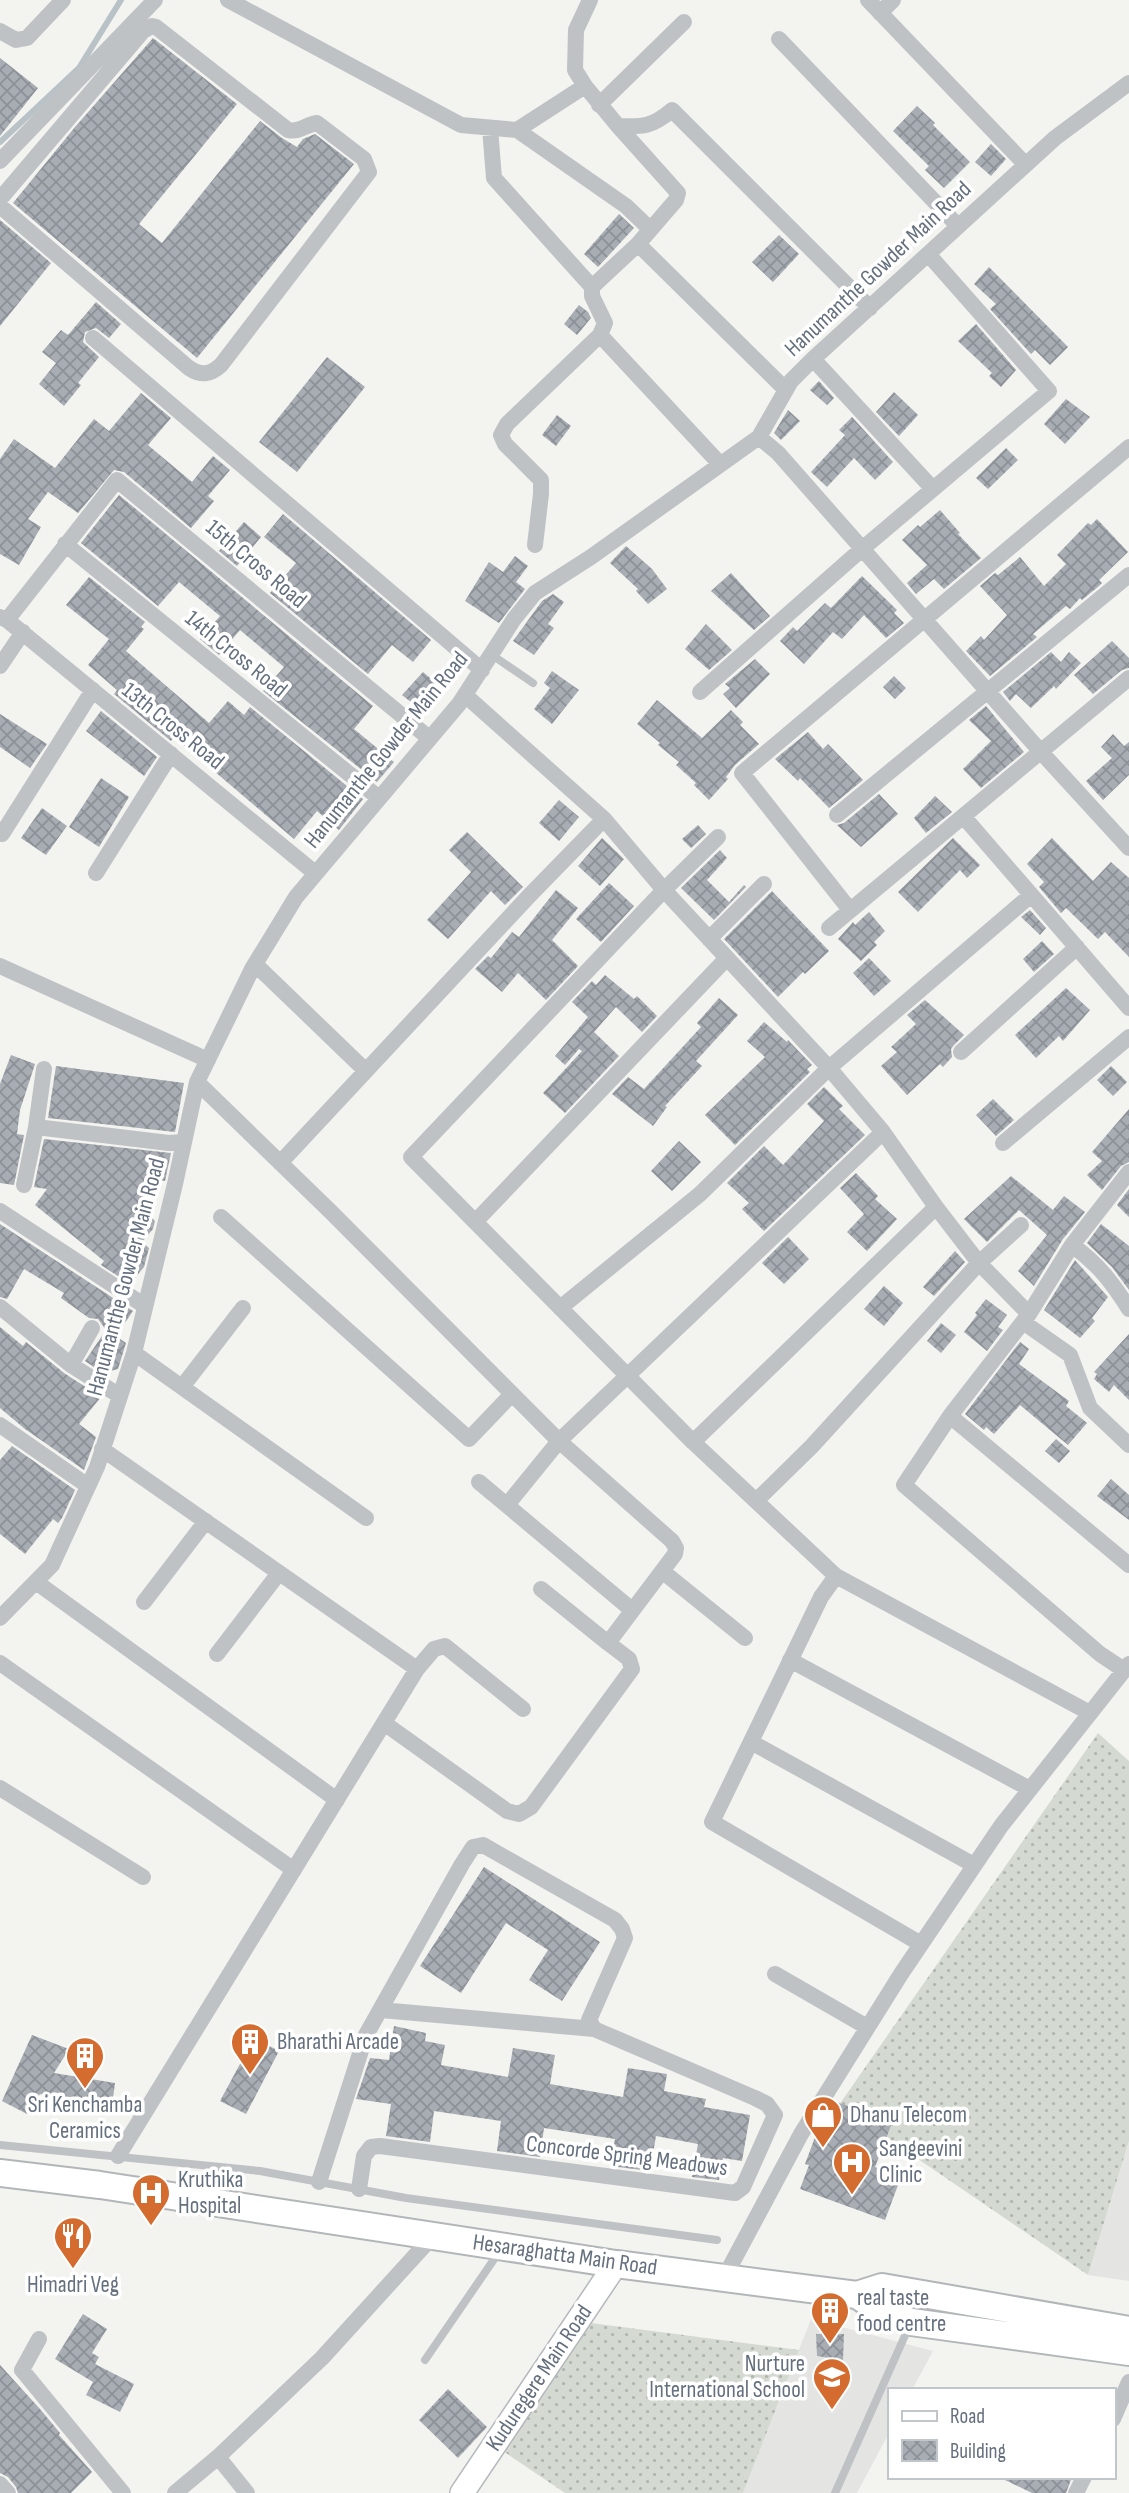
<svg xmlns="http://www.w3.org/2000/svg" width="1129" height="2493" font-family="'Sofia Sans Condensed',sans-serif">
  <defs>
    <pattern id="grass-dots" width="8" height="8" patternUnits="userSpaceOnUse" patternTransform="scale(1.75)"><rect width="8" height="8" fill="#d4dad1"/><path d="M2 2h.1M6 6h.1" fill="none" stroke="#b0b5af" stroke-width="1.8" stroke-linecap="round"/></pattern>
    <pattern id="building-cross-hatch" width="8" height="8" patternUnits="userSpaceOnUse" patternTransform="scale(1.75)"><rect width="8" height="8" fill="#a8adb3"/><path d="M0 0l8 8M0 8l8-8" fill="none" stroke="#8c9197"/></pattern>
  </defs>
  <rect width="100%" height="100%" fill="#f3f4f0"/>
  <path fill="#e4e5e3" d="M1129,2141V2281L1088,2275Z
    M811,2319L933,2351L912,2390H889V2433L857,2493H743Z"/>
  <path fill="url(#grass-dots)" d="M1098,1733L1129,1761V2141L1088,2275L839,2105Z
    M591,2323L799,2350L743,2493H565L503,2451Z"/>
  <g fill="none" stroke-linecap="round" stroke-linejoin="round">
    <path stroke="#b9c2c7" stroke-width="6" d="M0,142L79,68L121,0"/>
  </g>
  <path fill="url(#building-cross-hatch)" d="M153,38L237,104L139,224L162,243L260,121L282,138L297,147L303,139L315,134L354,164L197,358L13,203L75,127Z
    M0,58L38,88L0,136Z
    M917,106L935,123L933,125L970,162L944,188L925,170L929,166L893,131Z
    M991,144L1006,159L991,176L975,162Z
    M619,214L634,228L598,267L584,254Z
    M0,220L51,263L0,326Z
    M779,235L799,254L773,282L752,262Z
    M989,267L1068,347L1050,365L1035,350L1031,354L990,309L996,304L974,284Z
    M96,302L121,324L109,338L96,328L85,332L83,342L99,357L78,383L81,385L64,406L39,384L56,363L42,352L61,330L68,335Z
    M579,305L588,312L591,318L577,335L564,324Z
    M976,324L1016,370L1001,387L989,376L992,373L958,341Z
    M327,357L365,387L297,472L259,442Z
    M819,381L834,398L827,405L810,390Z
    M894,392L918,415L899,436L876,412Z
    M141,393L171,418L148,445L155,451L192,482L213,456L230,470L208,496L214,501L191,528L124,472L114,470L78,513L48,492L28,519L41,527L19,565L0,554V459L14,439L55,468L94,419L109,431Z
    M1066,399L1090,417L1065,444L1044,424Z
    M788,410L800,421L781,440L774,433Z
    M557,415L571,426L556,446L542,435Z
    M852,417L893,462L875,480L854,458L827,487L811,472L845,435L839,430Z
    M1006,448L1018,460L988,489L976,478Z
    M119,495L373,706L354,729L394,762L377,782L263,691L284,667L240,630L219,655L200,639L220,616L179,582L158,606L81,543Z
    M940,510L960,533L958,534L981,558L944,589L934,579L916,594L907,583L927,565L902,540L918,525L920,527Z
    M283,514L431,640L413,662L392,645L368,674L270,593L296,563L264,537Z
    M1097,519L1128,552L1099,580L1102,583L1099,586L1082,600L1080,598L1070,609L1066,606L1033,634L1037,637L990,676L966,651L981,636L984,640L1007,615L980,586L995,573L998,575L1020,557L1044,586L1066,564L1057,555L1088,523L1091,525Z
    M244,522L261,537L237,566L219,551Z
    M626,546L652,569L667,589L648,604L636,591L638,589L610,563Z
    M515,556L528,566L516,582L525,589L499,623L465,601L489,562L503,572Z
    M731,573L770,616L754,630L711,591Z
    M862,576L897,610L894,613L904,623L886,638L864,615L842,639L833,632L804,664L780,641L793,627L797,631L825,603L831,608Z
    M89,577L145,622L141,627L144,629L126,651L209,723L228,701L244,715L250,707L363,799L339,830L317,811L294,839L174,737L171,741L114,694L117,690L88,665L109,639L66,605Z
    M553,594L564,602L548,624L554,628L534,655L513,641L542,601Z
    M706,624L732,650L709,670L685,649Z
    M1112,641L1129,658V668L1122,670L1093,694L1074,675Z
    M1051,652L1061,662L1069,652L1081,663L1056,689L1054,686L1031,708L1016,694L1010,701L1003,692Z
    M755,659L770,674L736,708L723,694L730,688L725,684Z
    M552,671L579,690L552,724L534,709L550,688L544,683Z
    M423,672L436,683L416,706L402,695Z
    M894,676L906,688L895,699L883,687Z
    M657,700L702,738L731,710L743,722L740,725L759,744L735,765L726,777L728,779L709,800L694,785L696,783L676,765L679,762L658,745L660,743L637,724Z
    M986,706L1024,752L981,788L963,769L991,741L969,720Z
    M101,711L157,757L144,776L86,731Z
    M0,714L47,744L30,768L0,747Z
    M808,732L823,749L828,744L863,780L829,808L800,778L798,781L775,759Z
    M1113,734L1124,746L1129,742V775L1103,800L1086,781L1112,758L1101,747Z
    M101,778L129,797L99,847L69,827Z
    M879,794L898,814L861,847L837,825L844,823Z
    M935,796L952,812L926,833L914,818Z
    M559,800L579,817L559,841L539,823Z
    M42,808L67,826L46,855L21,838Z
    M698,825L706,834L691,848L682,839Z
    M467,832L523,887L505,905L491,891L448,939L427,920L471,872L449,850Z
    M602,838L624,859L600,886L578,866Z
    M953,838L980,865L967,878L960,870L918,912L898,892Z
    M1052,838L1093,881L1111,862L1129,878V957L1105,932L1098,939L1066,908L1061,913L1039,887L1044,882L1027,864Z
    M720,850L727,858L707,880L729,902L744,885L746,887L714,920L681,888Z
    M609,883L634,906L601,942L576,919Z
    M556,890L578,908L552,940L578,966L546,1000L518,973L502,992L475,969L488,956L491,958L512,932L519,937Z
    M772,891L829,951L805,974L803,972L778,997L724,939Z
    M1030,910L1046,928L1040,935L1021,917Z
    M869,912L885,931L874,942L877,945L861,961L838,939L853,922L855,925Z
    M1042,941L1054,954L1034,972L1023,959Z
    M869,958L891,981L874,996L853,973Z
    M605,975L634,999L637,996L657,1016L642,1032L616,1007L594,1032L619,1056L565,1113L543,1093L582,1051L579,1049L565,1065L555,1056L588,1017L572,1002L592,981L596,985Z
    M1066,988L1090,1010L1063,1041L1059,1036L1036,1058L1015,1035Z
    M719,998L738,1015L696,1061L702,1066L665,1106L667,1107L653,1126L612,1094L628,1077L644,1089L701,1027L697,1023Z
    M925,1000L964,1035L954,1045L951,1049L952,1057L943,1067L940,1064L907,1095L881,1066L897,1052L891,1047L916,1024L907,1015Z
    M764,1022L787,1042L788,1040L812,1065L807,1069L810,1072L735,1145L705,1115L765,1057L747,1041Z
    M11,1055L35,1064L20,1110L17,1134L24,1135L14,1185L0,1183V1084Z
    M56,1066L184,1083L175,1132L48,1118Z
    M1111,1066L1127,1082L1113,1096L1097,1080Z
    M824,1087L843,1106L839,1109L865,1135L764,1231L742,1209L749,1203L727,1183L764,1146L783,1165L824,1121L807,1104Z
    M993,1099L1014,1120L996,1136L976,1115Z
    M1129,1109V1162L1121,1166L1102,1190L1087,1175L1102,1161L1092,1152Z
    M44,1139L171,1153L165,1181L159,1180L151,1217L155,1221L153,1229L142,1242L149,1248L144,1267L130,1284L101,1265L104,1261L35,1205L47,1189L34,1187Z
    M679,1141L701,1162L672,1191L651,1171Z
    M856,1173L878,1196L875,1199L897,1219L867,1251L847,1232L864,1214L840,1188Z
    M1011,1176L1053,1210L1064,1196L1085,1212L1063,1239L1034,1286L1018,1271L1047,1235L1019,1210L987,1242L964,1219Z
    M1129,1189V1217L1117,1205Z
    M0,1224L133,1311L116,1336L126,1343L118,1369L103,1373L85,1361L106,1330L98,1319L89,1318L61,1298L64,1293L24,1269L7,1299L0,1297Z
    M1101,1224L1129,1246V1290L1112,1267L1087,1243Z
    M788,1237L809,1259L784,1284L762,1263Z
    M955,1251L965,1262L934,1296L923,1287Z
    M1075,1260L1108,1297L1092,1318L1095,1321L1080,1338L1044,1310Z
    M884,1286L903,1303L884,1326L864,1309Z
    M986,1299L1007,1315L998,1327L1003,1330L987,1351L964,1332L977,1315L975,1313Z
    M941,1323L956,1335L941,1353L927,1341Z
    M0,1327L23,1346L26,1342L64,1373L101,1397L79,1424L96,1437L84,1470L25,1429L0,1408Z
    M1129,1334V1400L1114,1385L1109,1392L1094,1379L1097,1374L1094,1372Z
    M1020,1342L1029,1349L1019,1364L1069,1401L1066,1406L1087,1423L1068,1445L1020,1405L994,1434L986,1427L984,1430L965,1414Z
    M1056,1439L1070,1451L1059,1463L1045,1451Z
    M12,1446L75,1490L62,1518L58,1523L53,1519L25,1554L0,1534V1460Z
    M1111,1479L1129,1495V1520L1097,1496Z
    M484,1867L600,1942L562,2001L529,1980L548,1950L506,1923L461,1993L420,1966Z
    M394,2026L426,2033L425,2041L445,2045L441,2065L508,2077L513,2048L555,2055L550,2084L623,2097L628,2068L667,2074L664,2091L706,2099L704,2107L750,2115L742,2161L723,2158L719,2180L692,2177L698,2144L656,2136L650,2171L610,2166L615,2139L544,2128L540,2157L497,2151L501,2121L434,2111L430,2142L386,2136L391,2104L356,2099L370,2058L389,2060Z
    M32,2035L69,2049L54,2073L115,2083L112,2106L40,2094L27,2114L2,2101Z
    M254,2038L279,2051L246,2114L220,2101Z
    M834,2101L892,2123L875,2167L901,2177L885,2220L800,2189L809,2165L805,2164L820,2124L822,2120L826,2122Z
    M83,2314L107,2329L92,2353L99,2357L95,2364L134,2384L120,2412L86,2395L93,2382L55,2359Z
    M816,2334H844L843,2360L817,2356Z
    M0,2365L40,2409L60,2433L59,2435L92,2472L71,2493H18L16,2487L8,2477L0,2473Z
    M448,2389L487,2427L458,2458L419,2420Z
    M999,2477H1072L1066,2493H1032Z"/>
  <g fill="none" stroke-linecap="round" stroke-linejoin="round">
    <defs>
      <path id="secondary" d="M462,2493L616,2264"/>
      <path id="primary" d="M0,2173L100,2185L616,2264L857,2295L882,2287L1129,2330
        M857,2295L878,2309L911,2322L1129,2352"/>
    </defs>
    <use href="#secondary" stroke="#b4b7bc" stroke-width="26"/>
    <use href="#primary" stroke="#b3b6b9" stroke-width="30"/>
    <path stroke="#bfc2c5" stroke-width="8" d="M492,655L533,683
      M0,2145L260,2171L406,2198L717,2240
      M425,2360L499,2252
      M835,2493L911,2322L916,2296"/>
    <path stroke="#bfc2c5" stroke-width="16" d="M228,0L461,125L517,130L585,86
      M590,0L576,30L575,70L585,86L618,126C643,127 652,127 672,110L870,308
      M868,0L1025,164
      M880,13L893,0
      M0,31L16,40L27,38L63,0
      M779,39L958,226
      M599,105L684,22
      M618,126L678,193L676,200L638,244L786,390
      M490,128L494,178L592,287
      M517,130L626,206L650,229
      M0,161L155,0
      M0,199L143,31L152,26L156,27L288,130C300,133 306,124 317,123L364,159L369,172L221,365C210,375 201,376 189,368L0,206
      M600,335L605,323L592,296V287L638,244
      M93,338L482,670
      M813,359L933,489
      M759,437L778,453L1041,752L1129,848
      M65,544L379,798
      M535,545L541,494V480L505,444L501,435L507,424L600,335L720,464
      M0,617L7,620L315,873
      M7,620L117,480L429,738
      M0,666L23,632
      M700,692L862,549L1049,391L928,254
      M465,695L604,819
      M837,815L1129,575
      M963,816L1129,1008
      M2,834L93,690
      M96,873L171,754
      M850,910L742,773L1129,447
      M829,928L1129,678
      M709,939L764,884
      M255,964L366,1071
      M0,966L208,1060
      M961,1052L1077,947
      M197,1082L331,1212L559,1441L883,1132L829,1068L664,890L411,1157L693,1442
      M36,1127L169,1143L184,1142
      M883,1132L936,1207
      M1003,1143L1129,1037
      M280,1163L529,896L604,819L664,890L718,837
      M24,1185L36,1127L44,1069
      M0,1211L145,1306
      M221,1217L469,1439L512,1394
      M475,1222L727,958
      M1072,1245C1098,1264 1112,1282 1129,1309
      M0,1307L71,1365L120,1396
      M560,1308L700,1194L829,1068L1030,896
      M1029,1314L979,1263L936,1207L693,1442L836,1576L1090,1713
      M1023,1322L1070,1355L1090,1408L1129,1445
      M134,1353L366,1518
      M71,1365L92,1328
      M182,1387L243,1308
      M950,1416L1129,1565
      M0,1425L88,1486
      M102,1449L417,1669
      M479,1482L632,1610
      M756,1501L812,1446L979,1263L1021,1225
      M662,1571L745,1638
      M836,1576L821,1597L712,1822L921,1944
      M36,1582L337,1800
      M541,1589L608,1643
      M144,1602L206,1521
      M0,1618L52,1565L97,1467L134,1353L175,1184L197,1082L252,969L296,897L459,704L514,619L535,593L591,557L759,437L791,381L813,359L1055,138L1129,83
      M217,1654L279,1573
      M790,1660L1030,1789
      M0,1663L294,1870
      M1124,1670L1100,1654L904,1485L950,1416L1029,1314L1072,1245L1129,1172
      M384,1723L507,1811L519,1814L531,1807L632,1669L629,1659L608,1643L675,1554L676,1548L672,1541L559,1441L507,1505
      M751,1742L974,1865
      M0,1788L143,1877
      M775,1974L867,2027
      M381,2010L594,2029
      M118,2156L417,1669L434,1649L445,1646L523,1709
      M319,2182L366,2035L462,1864L473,1847L483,1845L615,1920L622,1929L625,1938L589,2020L594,2029L755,2098L767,2104L775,2115L743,2187L735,2193L380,2146L371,2147L364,2156L359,2189
      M724,2278L801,2134L901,1974L1001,1826L1129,1664
      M39,2339L22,2370L123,2493
      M1113,2419L1129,2382
      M218,2457L247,2493
      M0,2484L8,2493
      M175,2493L218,2457L322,2358L433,2236
      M1076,2493L1084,2477"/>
    <use href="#secondary" stroke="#fff" stroke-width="23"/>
    <use href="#primary" stroke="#fff" stroke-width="26"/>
  </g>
  <defs>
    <symbol id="building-pin" viewBox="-11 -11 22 30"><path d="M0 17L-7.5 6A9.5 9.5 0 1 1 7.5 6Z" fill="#d46b2f" stroke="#fff"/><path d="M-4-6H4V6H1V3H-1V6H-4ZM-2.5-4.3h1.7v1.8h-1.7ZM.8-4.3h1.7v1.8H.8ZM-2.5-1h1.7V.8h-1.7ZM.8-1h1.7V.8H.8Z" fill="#fff"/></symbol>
    <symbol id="shop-pin" viewBox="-11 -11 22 30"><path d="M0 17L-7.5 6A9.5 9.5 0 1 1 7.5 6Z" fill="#d46b2f" stroke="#fff"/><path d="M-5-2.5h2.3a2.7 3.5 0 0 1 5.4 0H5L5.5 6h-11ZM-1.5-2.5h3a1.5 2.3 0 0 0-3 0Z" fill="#fff"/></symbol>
    <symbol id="hospital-pin" viewBox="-11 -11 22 30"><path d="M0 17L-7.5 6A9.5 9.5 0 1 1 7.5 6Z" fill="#d46b2f" stroke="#fff"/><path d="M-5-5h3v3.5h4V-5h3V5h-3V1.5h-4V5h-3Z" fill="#fff"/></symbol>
    <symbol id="restaurant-pin" viewBox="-11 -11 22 30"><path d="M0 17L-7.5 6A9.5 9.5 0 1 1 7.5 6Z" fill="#d46b2f" stroke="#fff"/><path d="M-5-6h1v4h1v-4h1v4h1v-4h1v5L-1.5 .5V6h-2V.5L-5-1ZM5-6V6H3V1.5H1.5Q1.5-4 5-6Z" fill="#fff"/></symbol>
    <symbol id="school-pin" viewBox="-11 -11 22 30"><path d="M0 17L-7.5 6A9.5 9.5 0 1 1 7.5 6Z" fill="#d46b2f" stroke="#fff"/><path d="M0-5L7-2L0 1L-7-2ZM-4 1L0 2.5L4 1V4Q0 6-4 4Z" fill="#fff"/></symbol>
  </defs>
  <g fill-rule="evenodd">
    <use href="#building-pin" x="228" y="2020" width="44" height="60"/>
    <use href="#building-pin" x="63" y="2034" width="44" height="60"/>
    <use href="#shop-pin" x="801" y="2093" width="44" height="60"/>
    <use href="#hospital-pin" x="830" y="2140" width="44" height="60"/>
    <use href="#hospital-pin" x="129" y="2171" width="44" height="60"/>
    <use href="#restaurant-pin" x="51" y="2214" width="44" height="60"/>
    <use href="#building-pin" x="808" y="2289" width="44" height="60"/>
    <use href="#school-pin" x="810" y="2355" width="44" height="60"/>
  </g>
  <g text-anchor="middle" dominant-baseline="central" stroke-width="7" stroke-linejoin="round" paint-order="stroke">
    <g font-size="23" fill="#65707e" stroke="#fff">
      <text transform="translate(878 269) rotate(-43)">Hanumanthe Gowder Main Road</text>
      <text transform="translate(256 564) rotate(40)">15th Cross Road</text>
      <text transform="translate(236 654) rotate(39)">14th Cross Road</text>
      <text transform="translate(173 726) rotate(39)">13th Cross Road</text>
      <text transform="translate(386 750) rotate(-51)">Hanumanthe Gowder Main Road</text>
      <text transform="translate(126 1277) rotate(-75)">Hanumanthe Gowder Main Road</text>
      <text transform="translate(627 2156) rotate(7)">Concorde Spring Meadows</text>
      <text transform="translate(565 2255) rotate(8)">Hesaraghatta Main Road</text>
      <text transform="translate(539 2378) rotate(-56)">Kuduregere Main Road</text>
    </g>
    <g font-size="23" fill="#65707e" stroke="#fff" text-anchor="start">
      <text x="277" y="2042">Bharathi Arcade</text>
      <text x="85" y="2105" text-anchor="middle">Sri Kenchamba<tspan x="85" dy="26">Ceramics</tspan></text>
      <text x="850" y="2115">Dhanu Telecom</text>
      <text x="879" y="2149">Sangeevini<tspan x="879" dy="26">Clinic</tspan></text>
      <text x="178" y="2180">Kruthika<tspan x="178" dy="26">Hospital</tspan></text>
      <text x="73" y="2285" text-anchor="middle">Himadri Veg</text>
      <text x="857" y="2298">real taste<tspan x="857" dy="26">food centre</tspan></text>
      <text x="805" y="2364" text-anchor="end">Nurture<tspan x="805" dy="26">International School</tspan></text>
    </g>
  </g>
  <rect x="888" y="2388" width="228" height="91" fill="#ffffff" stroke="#c1c6cb" stroke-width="2"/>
  <rect x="902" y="2411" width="35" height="10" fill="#ffffff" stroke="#c1c6cb" stroke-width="2"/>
  <text x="950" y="2423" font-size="21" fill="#65707e">Road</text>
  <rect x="902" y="2440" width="35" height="21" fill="url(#building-cross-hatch)" stroke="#c1c6cb" stroke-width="2"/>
  <text x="950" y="2458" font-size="21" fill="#65707e">Building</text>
</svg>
